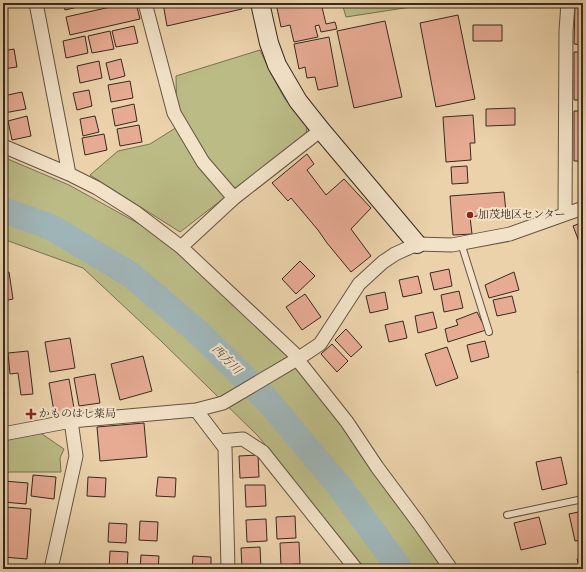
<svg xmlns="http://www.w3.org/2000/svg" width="586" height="572" font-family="Vollkorn,'Noto Serif JP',serif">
  <rect width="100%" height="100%" fill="#ebd2ab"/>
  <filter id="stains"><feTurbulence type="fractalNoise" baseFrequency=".005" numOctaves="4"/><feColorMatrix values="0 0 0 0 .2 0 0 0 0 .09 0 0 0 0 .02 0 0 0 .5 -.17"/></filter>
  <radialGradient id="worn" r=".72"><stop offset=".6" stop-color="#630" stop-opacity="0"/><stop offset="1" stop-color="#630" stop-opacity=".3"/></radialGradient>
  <path fill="#bbbb86" stroke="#797253" d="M342,3H437L346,17Z
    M260,50L271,74L285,99L307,127L306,135L180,232L90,175L118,151L150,144L177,127L176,76Z
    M3,157L69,185L181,247L289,349L453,569H365L258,436L161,341L83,268L3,239Z
    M39,432L64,449L60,458L61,472H9L3,475V441Z"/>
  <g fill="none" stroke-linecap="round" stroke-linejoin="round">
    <path stroke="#9fb4b6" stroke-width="26" d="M3,210L51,227L131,275L198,332L267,400L340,487L400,569"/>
  </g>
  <path fill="#e7ab94" stroke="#372a20" d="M63,3H95L65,10Z
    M128,3H136L140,19L70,35L66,17Z
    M164,3H240L242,9L167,26L164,9Z
    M276,3H321L326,24L335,22L337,29L321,32L319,25L315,26L318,37L294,42L290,25L281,27Z
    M575,3H583V45L574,44Z
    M458,15L475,99L436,107L420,23Z
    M385,21L402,97L354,108L337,31Z
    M3,25L6,45L3,46Z
    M473,25H502V41H473Z
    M134,26L138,43L116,47L112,31Z
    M110,31L114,49L92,53L88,36Z
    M85,36L88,53L66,58L63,41Z
    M329,37L338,86L318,90L315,77L307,78L305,67L299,69L294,44Z
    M14,49L17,67L3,69V51Z
    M574,52H583V100H574Z
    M121,59L125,76L110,80L106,63Z
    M99,61L102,78L80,83L77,66Z
    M130,81L133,98L111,102L108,85Z
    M89,90L92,106L77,110L73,93Z
    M22,92L26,109L4,113L3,96Z
    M134,104L137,121L115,126L112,109Z
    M515,108V125L486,126V109Z
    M574,111H583V161H574Z
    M473,115L475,143H470L471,160L446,162L443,117Z
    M27,116L31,136L12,140L8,121Z
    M95,116L99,132L83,136L80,119Z
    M139,125L142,142L120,146L117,129Z
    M104,134L107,150L85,155L82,138Z
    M307,154L314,164L307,170L326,195L344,179L371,208L351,229L371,256L351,272L327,243L318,230L291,198L288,201L272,183Z
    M467,166L468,183L452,184L451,167Z
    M504,192L506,212L470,217L472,234L453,235L450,196Z
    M583,222V252L573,226Z
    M300,261L315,276L296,294L282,279Z
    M449,269L452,286L434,290L430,273Z
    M9,272L13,299L3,301V273Z
    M514,272L519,290L489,298L485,285Z
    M418,276L422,293L403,297L399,280Z
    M459,291L463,308L444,312L441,295Z
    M385,292L388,309L370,313L366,296Z
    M305,294L321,317L302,330L286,307Z
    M512,296L516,312L497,316L493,300Z
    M433,312L437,328L418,333L415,316Z
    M477,312L486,330L448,342L445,329L458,325L456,320Z
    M403,321L407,338L389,342L385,325Z
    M346,329L362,347L351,357L335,340Z
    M70,338L75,368L50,372L45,342Z
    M485,341L489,357L471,362L467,345Z
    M332,344L348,361L337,372L321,354Z
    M447,347L458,378L436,386L425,354Z
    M28,351L33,394L21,395L18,373L10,374L8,353Z
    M143,356L152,391L120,400L111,364Z
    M583,370V394L578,371Z
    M95,374L100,403L79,406L74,378Z
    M69,379L75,414L55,417L49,383Z
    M144,423L147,457L100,461L97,427Z
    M258,455L259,477L240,478L239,456Z
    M561,457L567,484L542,490L536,462Z
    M33,475L56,477L54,499L31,496Z
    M88,477L106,478L105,497L87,496Z
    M158,477L176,478L175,497L156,496Z
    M4,481L28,483L26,504L3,502Z
    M245,485H265L266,506L246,507Z
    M5,507L31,509L27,559L3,557Z
    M583,511V540L575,541L569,514Z
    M295,516L296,538L277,539L276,517Z
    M539,517L546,544L521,550L514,523Z
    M266,519L267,541L247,542L246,520Z
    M140,521L158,522L157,541L139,540Z
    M109,523L127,524L126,543L108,542Z
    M299,542L300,564L281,565L280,543Z
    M260,547L261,569H242L241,548Z
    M110,551L128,552L127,569H109Z
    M141,555L159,556L158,569H140Z
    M193,556L211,557V569H192Z
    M583,558V569H580L577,559Z
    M63,567L81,569H63Z"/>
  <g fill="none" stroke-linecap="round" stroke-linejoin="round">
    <defs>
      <path id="lane" d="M461,243L489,332
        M507,515L583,499"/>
      <path id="street" d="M36,3L69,174
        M145,3L174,113L203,162L234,198
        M3,146L69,174L97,188L135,212L181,247L299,358
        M565,214L566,31L568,3
        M181,247L234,198L321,130
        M297,359L347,422L377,467L418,522L451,569
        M196,410L225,448L228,569
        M3,434L71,421L196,410L223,403L299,358L320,344L359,284L383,262L395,254L417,244L452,245L510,234L583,208
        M220,441L243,439L263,452L356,569
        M51,569L76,456L71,421"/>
      <path id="secondary" d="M260,3L269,43L277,65L298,101L321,130L417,244"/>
    </defs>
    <use href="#lane" stroke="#645443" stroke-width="8"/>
    <use href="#street" stroke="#645443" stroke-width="15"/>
    <use href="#secondary" stroke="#372a20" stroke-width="20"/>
    <use href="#lane" stroke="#f2e2c8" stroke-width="6"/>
    <use href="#street" stroke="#f2e2c8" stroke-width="13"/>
    <use href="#secondary" stroke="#f2e2c8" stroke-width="18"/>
  </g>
  <g fill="#8f2418" stroke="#f2e2c8" stroke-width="1.5">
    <circle cx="470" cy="215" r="4"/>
    <path d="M29 408h4v4h4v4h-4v4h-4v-4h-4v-4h4z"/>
  </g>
  <g text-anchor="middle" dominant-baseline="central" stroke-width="4" stroke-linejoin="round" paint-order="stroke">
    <g font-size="11" fill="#372a20" stroke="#f2e2c8" text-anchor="start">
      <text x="478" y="215">加茂地区センター</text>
      <text x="39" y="414">かものはし薬局</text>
    </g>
    <g font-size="12" font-style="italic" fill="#514c46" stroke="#f2e2c8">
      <text transform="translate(226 360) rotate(45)">西方川</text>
    </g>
  </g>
  <rect width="586" height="572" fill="none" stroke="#ebd2ab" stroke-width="16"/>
  <rect x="4" y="4" width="578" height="564" fill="none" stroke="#372a20" stroke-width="2"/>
  <rect x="8" y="8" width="570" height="556" fill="none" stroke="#372a20"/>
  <rect width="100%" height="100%" filter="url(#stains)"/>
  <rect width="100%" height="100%" fill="url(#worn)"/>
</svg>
